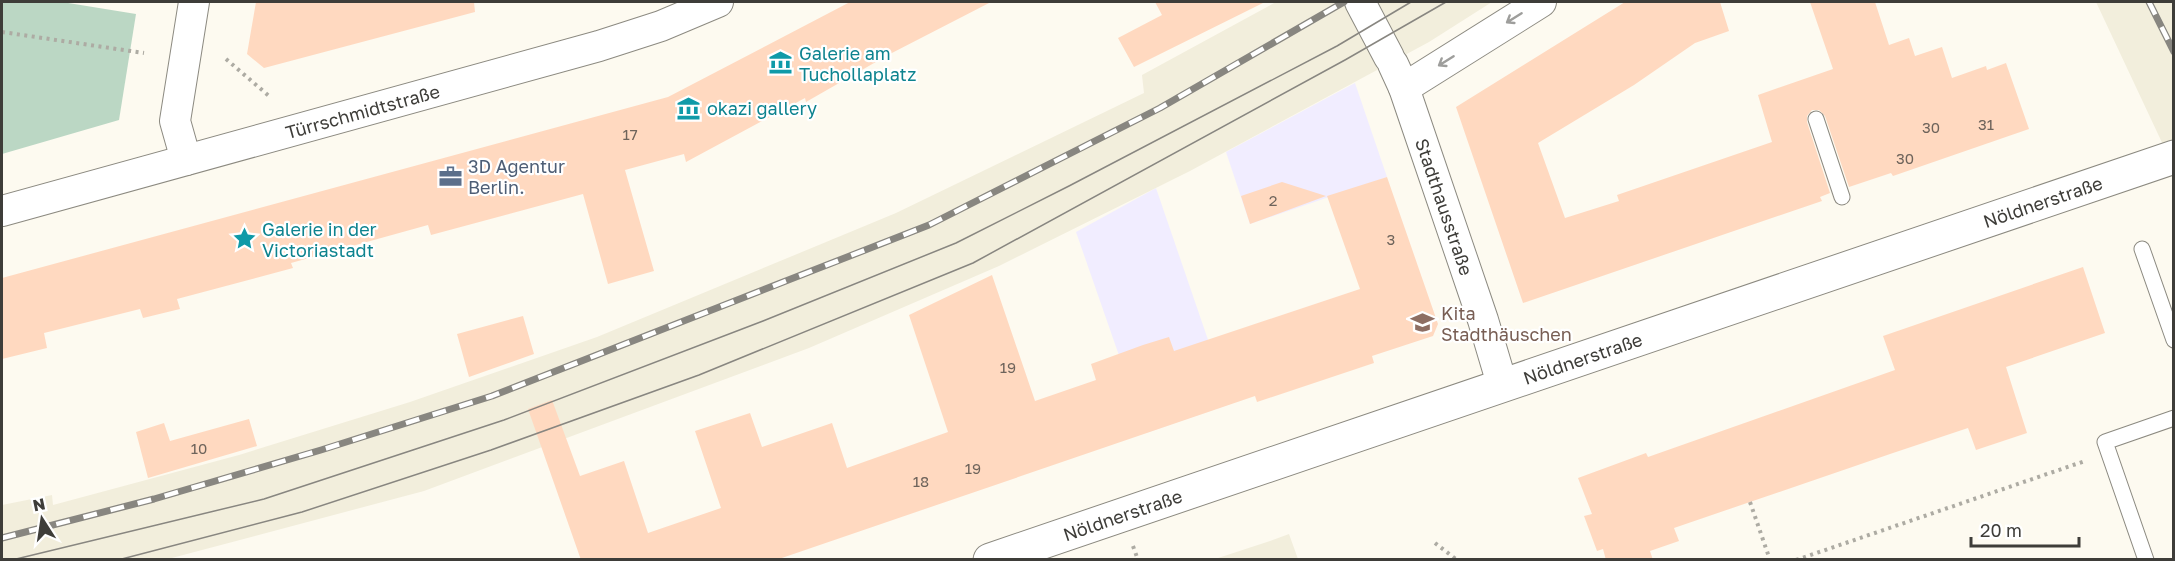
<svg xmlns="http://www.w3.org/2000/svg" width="2175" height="561" font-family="'Golos Text',sans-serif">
  <rect width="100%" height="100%" fill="#fdfaf0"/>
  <path fill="#f1edff" d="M1355,83L1387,177L1250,224L1226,152Z
    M1156,188L1230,404L1146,433L1076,232Z"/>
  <path fill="#f2eedc" d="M1276,2H1492L1429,42L1190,171L999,266L809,348L424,491L168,559L2,560V505L52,495L53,505L239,455L410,402L597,337L896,213L1144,93L1142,75Z
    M2096,2H2173V166Z
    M1289,534L1298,559H1215L1270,541Z"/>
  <path fill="#bbd7c4" d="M2,2H62L136,14L119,120L2,154Z"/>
  <path fill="#ffd9c0" d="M256,2H474L475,12L264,68L247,54Z
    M850,2H991L888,55L806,102L805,98L686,162L684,154L625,170L654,271L608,284L583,194L431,235L428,225L291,263L293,268L177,299L180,309L143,318L140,309L44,333L47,348L2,359V278L668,97Z
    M1155,2H1265L1134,67L1118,38L1162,15Z
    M1625,2H1720L1729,31L1695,43L1634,85L1538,143L1565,218L1619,201L1617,195L1772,142L1758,95L1833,69L1810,2H1875L1889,45L1909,38L1915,56L1942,47L1952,78L1986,66L1987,70L2006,63L2029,129L1893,176L1891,173L1849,187L1825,116L1819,110H1812L1807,116V122L1830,193L1820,197L1822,201L1523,303L1456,107Z
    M1387,177L1438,324L1433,336L1372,356L1374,363L1257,402L1255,396L776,560H581L528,409L552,400L580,476L624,461L648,533L721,508L695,431L750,413L762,447L832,423L847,468L948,432L909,315L992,275L1035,401L1096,380L1091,364L1143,345L1169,337L1174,351L1360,289L1327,196Z
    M1282,182L1326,196L1250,224L1241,196Z
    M2083,267L2105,333L2006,367L2027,433L1976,450L1968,428L1893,453L1674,528L1679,541L1650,551L1653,560H1606L1603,549L1597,551L1584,516L1592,514L1578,478L1646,453L1648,457L1895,370L1883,336Z
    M523,316L534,354L469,377L457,334Z
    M249,419L257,446L148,478L136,432L164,423L170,441Z"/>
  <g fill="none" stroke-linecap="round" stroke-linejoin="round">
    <defs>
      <path id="lane" d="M1816,119L1842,197
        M2142,249L2174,340
        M2146,560L2105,442L2174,418"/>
      <g id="street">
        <path d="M1360,2L1389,57"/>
        <path id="s1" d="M1393,64L1404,88L1483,320L1502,384"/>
        <path d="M1404,88L1541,2"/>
        <path d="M186,160L175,121L194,2"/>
        <path id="s2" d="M2,211L599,46L661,26L718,2"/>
      </g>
      <g id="secondary">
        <path id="s3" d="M990,560L2174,157"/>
      </g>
    </defs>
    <use href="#lane" stroke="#8c8a81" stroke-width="17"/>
    <use href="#street" stroke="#8c8a81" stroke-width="32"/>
    <use href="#secondary" stroke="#8c8a81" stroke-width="35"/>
    <path stroke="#adaba3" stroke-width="4" stroke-dasharray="3 4.5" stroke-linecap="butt" d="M2,32L144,53
      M226,59L269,96
      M1750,502L1770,560
      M1435,543L1457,560
      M1133,546L1138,560
      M1796,560L2085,461"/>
    <use href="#lane" stroke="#fff" stroke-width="15"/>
    <use href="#street" stroke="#fff" stroke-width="30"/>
    <use href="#secondary" stroke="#fff" stroke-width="33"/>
    <path stroke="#888680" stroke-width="1.5" d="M12,560L264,499L504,420L763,321L956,243L1069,186L1337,46L1411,2
      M118,560L302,512L491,450L699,375L973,263L1345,60L1446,2"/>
    <defs>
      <path id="rail" d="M2149,2L2174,52
        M2,538L154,499L321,450L492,396L929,225L1160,108L1344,2"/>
    </defs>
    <use href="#rail" stroke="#888680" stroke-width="7"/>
    <use href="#rail" stroke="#fff" stroke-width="4.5" stroke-dasharray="14" stroke-linecap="butt"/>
  </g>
  <defs><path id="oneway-shaft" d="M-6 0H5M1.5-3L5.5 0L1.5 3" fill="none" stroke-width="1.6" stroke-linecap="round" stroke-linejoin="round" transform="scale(1.5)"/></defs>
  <g stroke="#9e9e9c">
    <use href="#oneway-shaft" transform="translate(1514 18) rotate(148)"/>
    <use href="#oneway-shaft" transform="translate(1446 61) rotate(148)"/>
  </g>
  <defs>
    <symbol id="museum-bare" viewBox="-9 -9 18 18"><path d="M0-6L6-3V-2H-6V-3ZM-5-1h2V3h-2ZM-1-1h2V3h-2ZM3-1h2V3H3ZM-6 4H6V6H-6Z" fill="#0f9aa8" stroke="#fff" stroke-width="2.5" paint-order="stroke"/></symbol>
    <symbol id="office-bare" viewBox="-9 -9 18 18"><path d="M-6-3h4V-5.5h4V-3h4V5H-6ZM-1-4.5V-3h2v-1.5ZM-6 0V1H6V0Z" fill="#5c6f8a" stroke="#fff" stroke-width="2.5" paint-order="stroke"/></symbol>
    <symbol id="sight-bare" viewBox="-9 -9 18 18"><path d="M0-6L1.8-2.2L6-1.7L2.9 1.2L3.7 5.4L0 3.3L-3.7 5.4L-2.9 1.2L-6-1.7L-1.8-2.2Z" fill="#0f9aa8" stroke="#fff" stroke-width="2.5" paint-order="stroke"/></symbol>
    <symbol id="school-bare" viewBox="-9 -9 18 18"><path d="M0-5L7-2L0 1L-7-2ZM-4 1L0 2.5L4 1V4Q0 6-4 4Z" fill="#8d6e63" stroke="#fff" stroke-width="2.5" paint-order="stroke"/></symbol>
  </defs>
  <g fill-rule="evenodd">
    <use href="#museum-bare" x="764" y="46" width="33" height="33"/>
    <use href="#museum-bare" x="672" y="92" width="33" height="33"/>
    <use href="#office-bare" x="434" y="160" width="33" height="33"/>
    <use href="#sight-bare" x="228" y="222" width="33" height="33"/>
    <use href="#school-bare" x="1406" y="306" width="33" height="33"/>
  </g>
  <g text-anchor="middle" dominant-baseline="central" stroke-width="4.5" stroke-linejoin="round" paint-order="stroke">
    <g font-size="15" fill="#6e645b">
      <text x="1986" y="124">31</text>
      <text x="1931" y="127">30</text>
      <text x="630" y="134">17</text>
      <text x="1905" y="158">30</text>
      <text x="1273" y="200">2</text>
      <text x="1391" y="239">3</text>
      <text x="1008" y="367">19</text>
      <text x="199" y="448">10</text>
      <text x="973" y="468">19</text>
      <text x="921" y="481">18</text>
    </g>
    <g font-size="18" fill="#0d838f" stroke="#fff" text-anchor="start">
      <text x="799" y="53">Galerie am<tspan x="799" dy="21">Tuchollaplatz</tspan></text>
      <text x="707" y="108">okazi gallery</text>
      <text x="262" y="229">Galerie in der<tspan x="262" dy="21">Victoriastadt</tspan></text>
    </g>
    <g font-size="18" fill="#3e3d39" stroke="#fff">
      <text stroke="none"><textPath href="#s2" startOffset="374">Türrschmidtstraße</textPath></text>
      <text stroke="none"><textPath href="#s3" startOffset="1112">Nöldnerstraße</textPath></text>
      <text stroke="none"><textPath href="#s1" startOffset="152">Stadthausstraße</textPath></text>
      <text stroke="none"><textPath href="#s3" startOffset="626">Nöldnerstraße</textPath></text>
      <text stroke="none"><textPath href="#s3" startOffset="140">Nöldnerstraße</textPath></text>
    </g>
    <g font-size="18" fill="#4e5e75" stroke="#fff" text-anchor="start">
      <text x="468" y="166">3D Agentur<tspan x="468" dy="21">Berlin.</tspan></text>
    </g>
    <g font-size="18" fill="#785e54" stroke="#fff" text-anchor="start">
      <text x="1441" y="313">Kita<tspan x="1441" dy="21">Stadthäuschen</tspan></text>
    </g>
  </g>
  <rect width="2175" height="561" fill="none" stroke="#3e3d39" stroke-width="6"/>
  <g transform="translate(42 519) rotate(348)" stroke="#ffffff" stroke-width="4.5" paint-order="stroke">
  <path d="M0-4.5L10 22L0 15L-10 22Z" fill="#3e3d39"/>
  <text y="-9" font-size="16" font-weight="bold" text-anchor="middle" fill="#3e3d39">N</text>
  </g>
  <path d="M1971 537v9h108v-9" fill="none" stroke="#3e3d39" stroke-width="3"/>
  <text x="1980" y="537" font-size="18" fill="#3e3d39" stroke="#ffffff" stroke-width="4.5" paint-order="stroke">20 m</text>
</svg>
